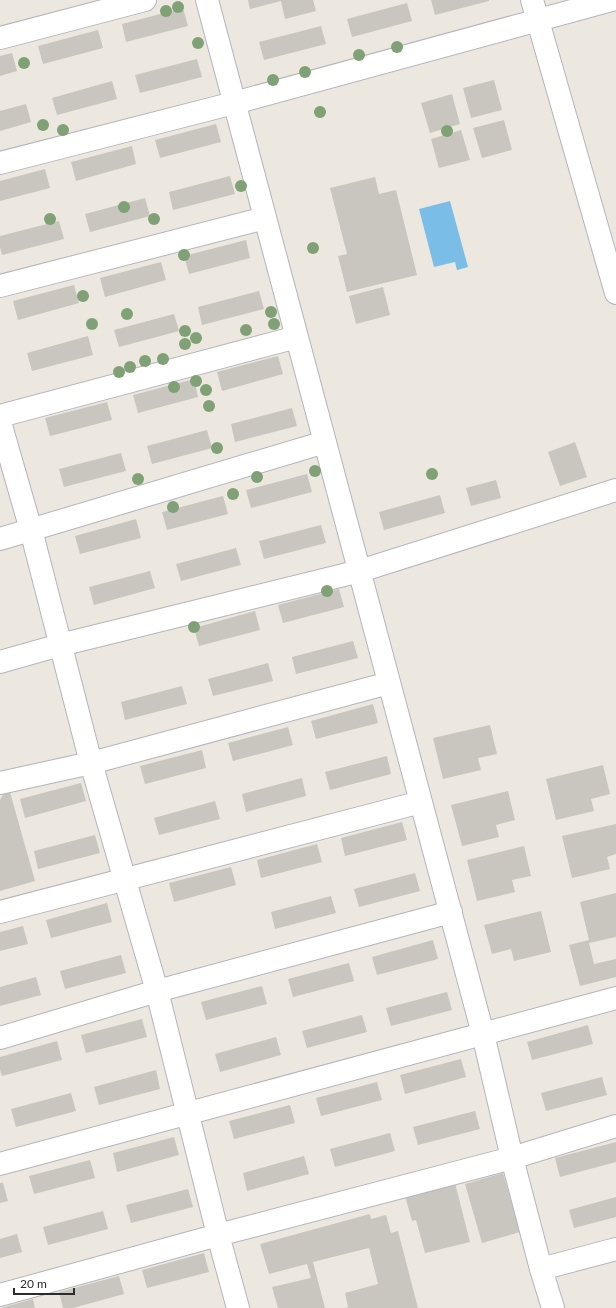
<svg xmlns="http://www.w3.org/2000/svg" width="616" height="1308" font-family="Lato,sans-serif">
  <rect width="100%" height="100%" fill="#ece8df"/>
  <path fill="#7abee7" d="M450,201L468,267L457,270L455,262L434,267L419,209Z"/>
  <path fill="#c8c6be" d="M248,0H313L316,11L285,19L281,1L250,9Z
    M431,0H489V1L435,15Z
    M407,3L412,21L352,37L347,19Z
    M183,8L188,26L126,42L122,24Z
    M321,26L326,44L264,60L259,42Z
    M98,30L103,48L43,64L38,46Z
    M12,53L17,71L0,76V56Z
    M197,59L202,77L140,93L135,75Z
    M494,80L502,110L471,118L463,88Z
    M112,81L117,99L57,115L52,98Z
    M452,94L460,124L430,133L421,103Z
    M26,104L31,122L0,131V111Z
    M504,120L512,150L482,158L473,128Z
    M216,124L221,142L160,158L155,140Z
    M461,130L470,160L439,168L431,139Z
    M132,146L136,164L76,181L71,162Z
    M45,169L50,188L0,201V181Z
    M230,176L235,194L173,210L169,192Z
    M375,177L379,194L396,190L417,275L347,292L338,256L347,254L330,188Z
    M145,198L150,216L90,232L85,214Z
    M59,221L64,239L2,255L0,247V236Z
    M246,240L250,258L189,274L184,256Z
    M161,262L166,280L105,297L100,278Z
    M74,285L79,303L18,320L13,301Z
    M383,287L390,315L356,324L349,296Z
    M259,291L264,309L202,325L198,307Z
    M174,314L179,331L119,347L114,330Z
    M88,336L93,355L32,371L27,353Z
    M278,356L283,374L222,391L217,372Z
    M194,379L198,397L138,413L133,395Z
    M107,402L112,420L50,436L45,418Z
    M292,408L297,426L235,442L231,424Z
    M207,430L212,448L152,464L147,446Z
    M575,442L587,477L560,486L548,452Z
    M121,453L126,471L64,487L59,469Z
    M307,474L312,492L251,508L246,490Z
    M496,480L501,498L471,506L466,488Z
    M440,495L445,513L384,530L379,512Z
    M223,496L228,514L167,530L162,512Z
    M136,519L141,538L80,554L75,536Z
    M321,525L326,543L264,559L259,541Z
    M236,548L241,565L181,581L176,564Z
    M150,571L155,588L94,605L89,587Z
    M339,589L344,607L283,623L278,605Z
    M255,611L260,630L199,646L194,628Z
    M353,641L358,658L296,674L292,657Z
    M268,663L273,681L213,696L208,679Z
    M182,686L187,704L125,720L121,702Z
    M373,704L378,723L316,739L311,721Z
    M490,725L497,754L478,758L481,770L443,779L433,738Z
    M288,727L293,745L233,761L228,743Z
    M202,750L206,768L145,784L140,766Z
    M387,756L391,774L330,790L325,772Z
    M603,765L610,794L591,799L594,811L556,820L546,779Z
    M302,778L306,796L246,812L242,794Z
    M81,783L86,801L25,818L20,799Z
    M8,785L35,881L0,891V800Z
    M508,791L515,820L496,825L499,837L462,846L451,805Z
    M215,801L220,819L159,835L154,818Z
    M402,822L407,840L345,856L341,838Z
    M616,824V854L607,857L610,869L572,878L562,836Z
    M95,835L100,853L38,869L34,851Z
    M317,844L322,862L261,878L257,860Z
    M524,846L531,876L512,880L515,892L477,901L467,860Z
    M231,867L236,885L174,902L169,883Z
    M415,873L420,891L359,907L354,889Z
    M616,893V937L589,943L594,964L616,959V977L580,986L569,945L589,940L580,902Z
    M331,896L336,913L275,929L271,912Z
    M107,903L112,922L51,938L46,920Z
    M541,911L551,952L514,961L511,949L492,954L484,925Z
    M23,926L28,944L0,951V932Z
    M433,940L438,959L377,975L372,957Z
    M121,955L126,973L65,989L60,971Z
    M349,963L354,981L293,997L288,979Z
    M36,977L41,995L0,1006V987Z
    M262,986L267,1004L206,1020L201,1002Z
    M447,992L452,1010L391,1026L386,1008Z
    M362,1015L367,1032L307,1048L302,1031Z
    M142,1019L147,1037L86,1053L81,1035Z
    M588,1025L593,1044L532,1060L527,1042Z
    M276,1037L281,1055L220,1072L215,1054Z
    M57,1041L62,1060L2,1076L0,1070V1057Z
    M461,1059L466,1077L405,1094L400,1075Z
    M156,1070L160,1089L99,1105L94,1087Z
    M602,1077L607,1095L546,1111L541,1093Z
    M377,1082L382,1100L321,1116L316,1098Z
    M71,1093L76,1111L16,1127L11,1109Z
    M290,1105L295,1123L234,1139L229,1121Z
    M475,1111L480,1129L418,1145L413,1127Z
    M390,1133L395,1151L335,1167L330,1149Z
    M174,1137L179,1155L117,1172L113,1153Z
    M616,1142V1162L560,1177L555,1158Z
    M304,1156L309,1174L247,1191L243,1173Z
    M90,1160L95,1178L34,1194L29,1176Z
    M503,1173L520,1232L482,1243L465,1184Z
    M0,1183H3L8,1201L0,1203Z
    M455,1183L470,1242L425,1253L416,1220L412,1221L405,1196Z
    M188,1189L193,1207L131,1223L126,1205Z
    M616,1197V1217L574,1228L569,1210Z
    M103,1211L108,1229L48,1245L43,1227Z
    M370,1214L371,1219L386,1215L391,1233L398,1231L418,1308H345L348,1307L345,1293L378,1284L369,1248L313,1262L325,1308H278L272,1287L311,1278L307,1264L269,1274L260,1244Z
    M17,1234L22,1252L0,1258V1239Z
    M204,1253L209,1272L147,1288L142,1270Z
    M119,1276L124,1294L73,1308H63L59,1292Z
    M33,1299L35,1308H1Z"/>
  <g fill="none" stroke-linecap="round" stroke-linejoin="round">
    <defs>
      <path id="minor" d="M207,0L421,802L483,1034L512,1158L541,1269L553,1308
        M532,0L616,293
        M0,38L145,0
        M0,163L234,103L612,0
        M0,286L265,218
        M0,416L297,337
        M0,422L31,530L91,763L157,991L218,1235L238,1308
        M0,539L325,442
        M0,662L60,645L360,571L616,490
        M0,783L91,763L389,683
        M0,912L421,802
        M0,1038L157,991L451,912
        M0,1164L616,998
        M541,1269L616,1249
        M0,1295L218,1235L512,1158L616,1126"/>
    </defs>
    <use href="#minor" stroke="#b3b4be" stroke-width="24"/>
    <use href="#minor" stroke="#fff" stroke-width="22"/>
  </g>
  <g fill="#80a076">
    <circle cx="178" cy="7" r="6"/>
    <circle cx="166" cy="11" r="6"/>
    <circle cx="198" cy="43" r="6"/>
    <circle cx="397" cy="47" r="6"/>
    <circle cx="359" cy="55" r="6"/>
    <circle cx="24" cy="63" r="6"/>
    <circle cx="305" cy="72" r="6"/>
    <circle cx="273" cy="80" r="6"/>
    <circle cx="320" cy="112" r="6"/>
    <circle cx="43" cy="125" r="6"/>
    <circle cx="63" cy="130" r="6"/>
    <circle cx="447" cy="131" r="6"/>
    <circle cx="241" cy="186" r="6"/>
    <circle cx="124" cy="207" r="6"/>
    <circle cx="50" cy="219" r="6"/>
    <circle cx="154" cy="219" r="6"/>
    <circle cx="313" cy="248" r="6"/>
    <circle cx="184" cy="255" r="6"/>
    <circle cx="83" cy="296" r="6"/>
    <circle cx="271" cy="312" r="6"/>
    <circle cx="127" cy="314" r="6"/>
    <circle cx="92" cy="324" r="6"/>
    <circle cx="274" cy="324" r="6"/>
    <circle cx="246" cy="330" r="6"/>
    <circle cx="185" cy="331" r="6"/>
    <circle cx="196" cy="338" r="6"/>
    <circle cx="185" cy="344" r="6"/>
    <circle cx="163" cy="359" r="6"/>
    <circle cx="145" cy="361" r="6"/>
    <circle cx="130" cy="367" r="6"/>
    <circle cx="119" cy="372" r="6"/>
    <circle cx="196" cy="381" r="6"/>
    <circle cx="174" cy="387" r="6"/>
    <circle cx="206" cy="390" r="6"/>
    <circle cx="209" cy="406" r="6"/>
    <circle cx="217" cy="448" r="6"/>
    <circle cx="315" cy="471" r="6"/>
    <circle cx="432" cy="474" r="6"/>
    <circle cx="257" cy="477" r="6"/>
    <circle cx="138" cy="479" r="6"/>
    <circle cx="233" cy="494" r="6"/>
    <circle cx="173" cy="507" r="6"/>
    <circle cx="327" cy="591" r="6"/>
    <circle cx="194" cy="627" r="6"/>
  </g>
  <path d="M14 1288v6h60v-6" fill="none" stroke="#2c2c2c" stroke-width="2"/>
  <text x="20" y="1288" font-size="12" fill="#2c2c2c" stroke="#ffffff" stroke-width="3" paint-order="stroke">20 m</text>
</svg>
